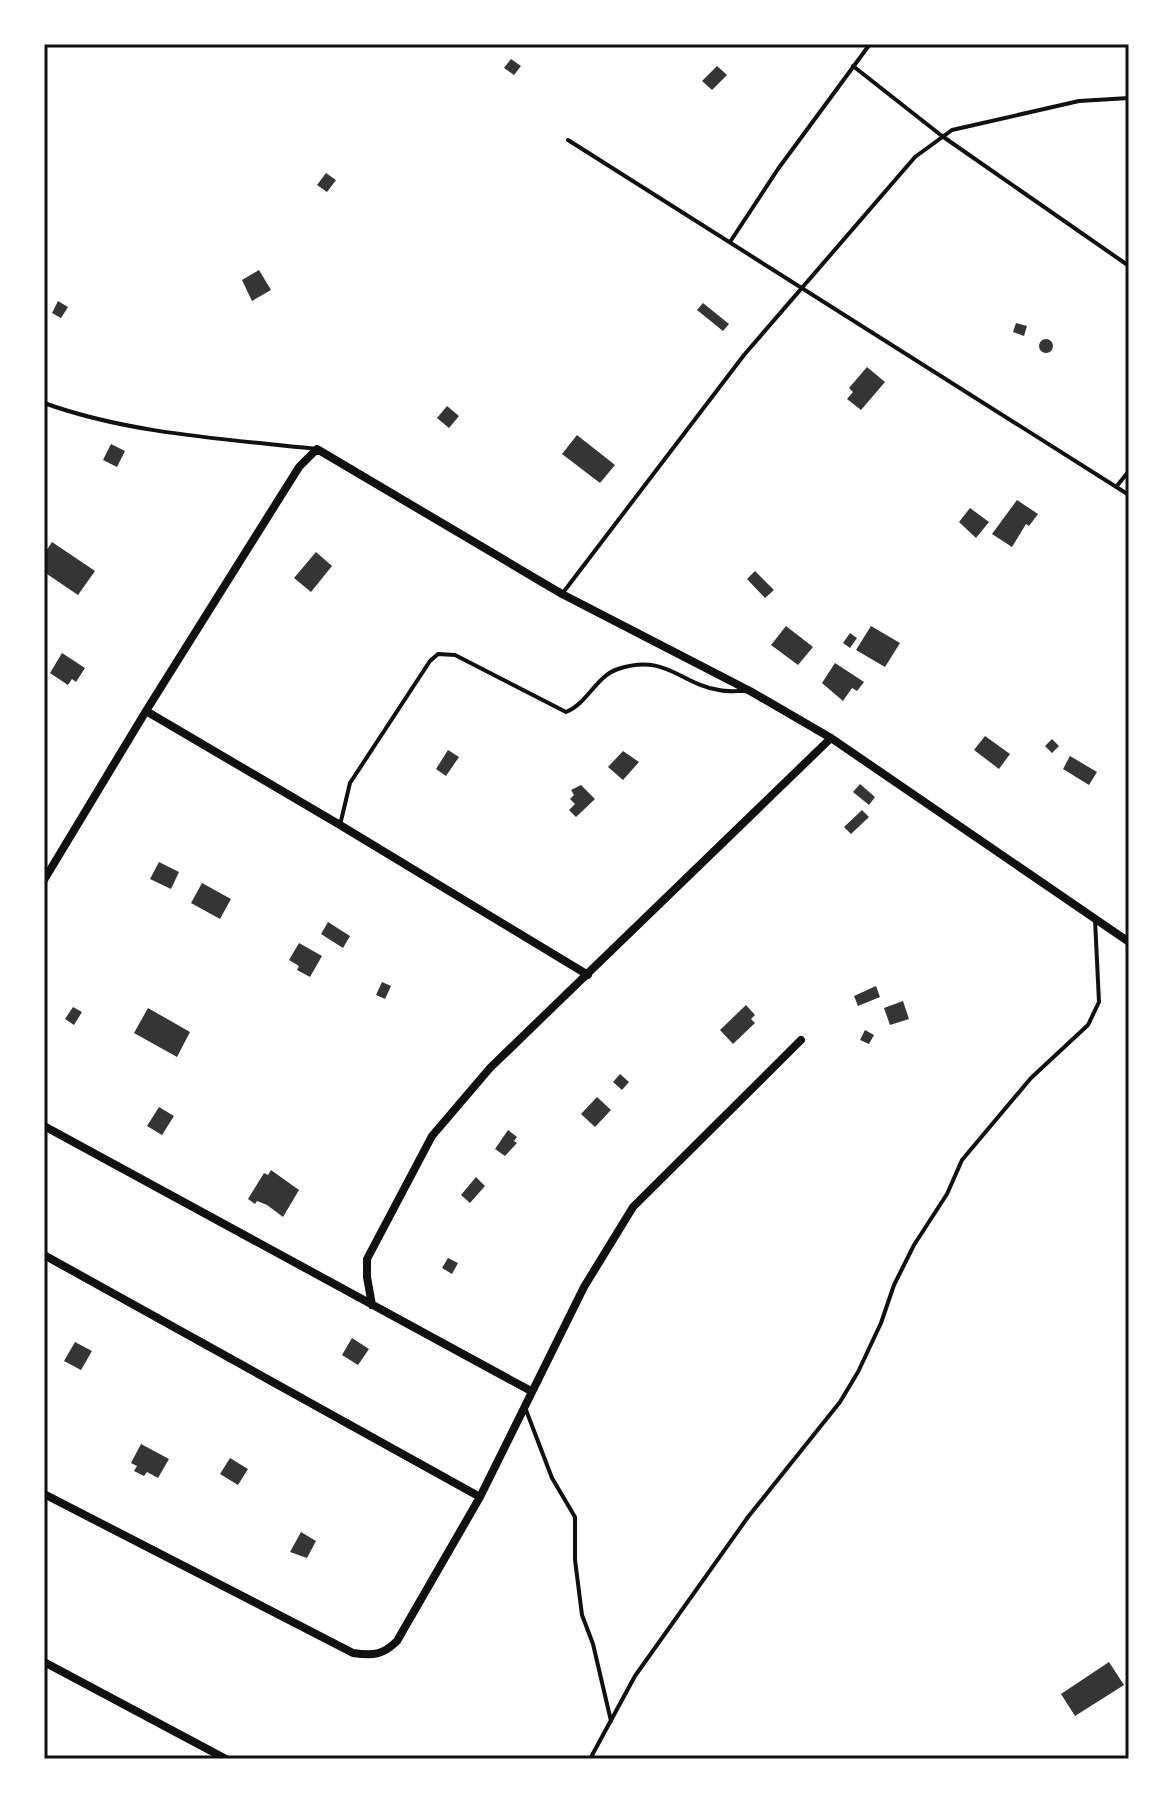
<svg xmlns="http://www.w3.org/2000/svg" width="1173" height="1803" font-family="'Source Sans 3',sans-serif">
  <rect width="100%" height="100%" fill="#fff"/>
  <path fill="#353535" d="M511,59L521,66L514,75L504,68Z
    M717,66L727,75L712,90L702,81Z
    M326,173L336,180L327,192L317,185Z
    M259,270L271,290L252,301L242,280Z
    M58,301L68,307L61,318L52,313Z
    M703,303L729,324L723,331L697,310Z
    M1016,323L1027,326L1024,336L1013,332Z
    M1039 346a7 7 0 1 1 14 0a7 7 0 1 1-14 0Z
    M867,367L885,382L861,410L847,399L853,392L849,388Z
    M447,406L459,416L449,428L437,418Z
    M577,435L615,465L600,483L562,454Z
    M111,444L125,451L117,467L103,460Z
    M1017,500L1038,514L1029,526L1026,524L1012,547L992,534Z
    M970,508L989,522L976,538L959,522Z
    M52,542L95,571L78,595L44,572V554Z
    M316,552L332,566L311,592L294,578Z
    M755,571L774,590L765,598L747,579Z
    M786,626L813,647L798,665L771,645Z
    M871,626L900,643L885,667L856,650Z
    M850,633L857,638L850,648L843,643Z
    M62,653L85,668L76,682L72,679L68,685L50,673Z
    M835,663L864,682L857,691L852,688L843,701L822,683Z
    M985,736L1010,754L999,769L974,750Z
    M1052,739L1059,746L1052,753L1045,746Z
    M448,750L459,757L446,776L436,769Z
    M623,751L639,762L623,780L608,767Z
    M1070,756L1097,772L1089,785L1063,769Z
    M860,784L875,797L869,805L853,792Z
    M581,785L595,799L576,817L569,810L575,804L570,799L574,795L571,790Z
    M862,810L869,817L851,834L844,827Z
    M159,862L179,872L171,889L150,879Z
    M202,883L231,899L220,919L191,903Z
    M328,922L350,936L343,948L321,934Z
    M299,943L322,956L310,977L297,970L299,966L289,960Z
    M382,982L391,986L385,999L376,995Z
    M876,986L880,997L858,1006L854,996Z
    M903,1001L909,1019L890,1025L884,1008Z
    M746,1005L755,1015L751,1019L755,1023L733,1044L720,1030Z
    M73,1007L82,1012L74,1025L65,1019Z
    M148,1008L190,1032L177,1057L134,1033Z
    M865,1030L874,1035L869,1044L860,1040Z
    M620,1074L629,1082L622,1090L613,1082Z
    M597,1097L611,1110L595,1127L581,1114Z
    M159,1107L174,1116L162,1135L147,1126Z
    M508,1130L517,1137L514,1141L517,1143L505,1156L495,1149Z
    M271,1170L299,1190L283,1217L267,1205L257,1201L255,1204L248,1199L264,1173L268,1175Z
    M476,1177L485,1186L470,1203L461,1195Z
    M448,1258L458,1263L452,1274L442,1268Z
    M352,1338L369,1349L358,1365L342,1355Z
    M75,1342L92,1351L81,1370L64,1361Z
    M141,1444L169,1459L158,1478L147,1472L144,1476L134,1471L137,1466L131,1463Z
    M230,1458L248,1469L238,1485L220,1474Z
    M301,1532L316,1541L307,1558L290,1552Z
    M1109,1662L1124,1685L1075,1716L1061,1694Z"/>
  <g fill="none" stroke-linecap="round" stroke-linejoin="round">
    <path stroke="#111" stroke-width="4" d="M853,66L942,136L1129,266
      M568,140L1129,495
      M730,242L778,169L870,44
      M44,403C130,434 226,439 317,449
      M1116,487L1129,471
      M562,594L744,355L915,157L952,130L1079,101L1129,98
      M340,825L350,783L430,661L438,654L455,655L566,712C587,704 596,676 618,669C666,653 680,684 719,690C727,692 736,691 744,691
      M526,1410L552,1478L575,1517V1560L582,1615L593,1644L611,1721
      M590,1759L635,1676L748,1517L840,1402L858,1372L881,1323L894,1285L914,1245L947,1194L962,1160L1031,1078L1088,1025L1099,1002L1095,920"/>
    <path stroke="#111" stroke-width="8" d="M146,711L340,825L588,975
      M44,880L146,711L299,467L317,449L562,594L750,691L831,738L1129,942
      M44,1126L531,1391
      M44,1255L480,1497
      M372,1305L367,1277V1259L432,1136L490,1068L831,738
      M44,1494L353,1653C373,1656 383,1655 397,1641L480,1497L584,1287L633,1207L801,1040
      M44,1662L226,1759"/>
  </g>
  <rect width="1173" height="1803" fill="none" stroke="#ffffff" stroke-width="92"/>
  <rect x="46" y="46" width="1081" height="1711" fill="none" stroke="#111" stroke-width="3"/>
</svg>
